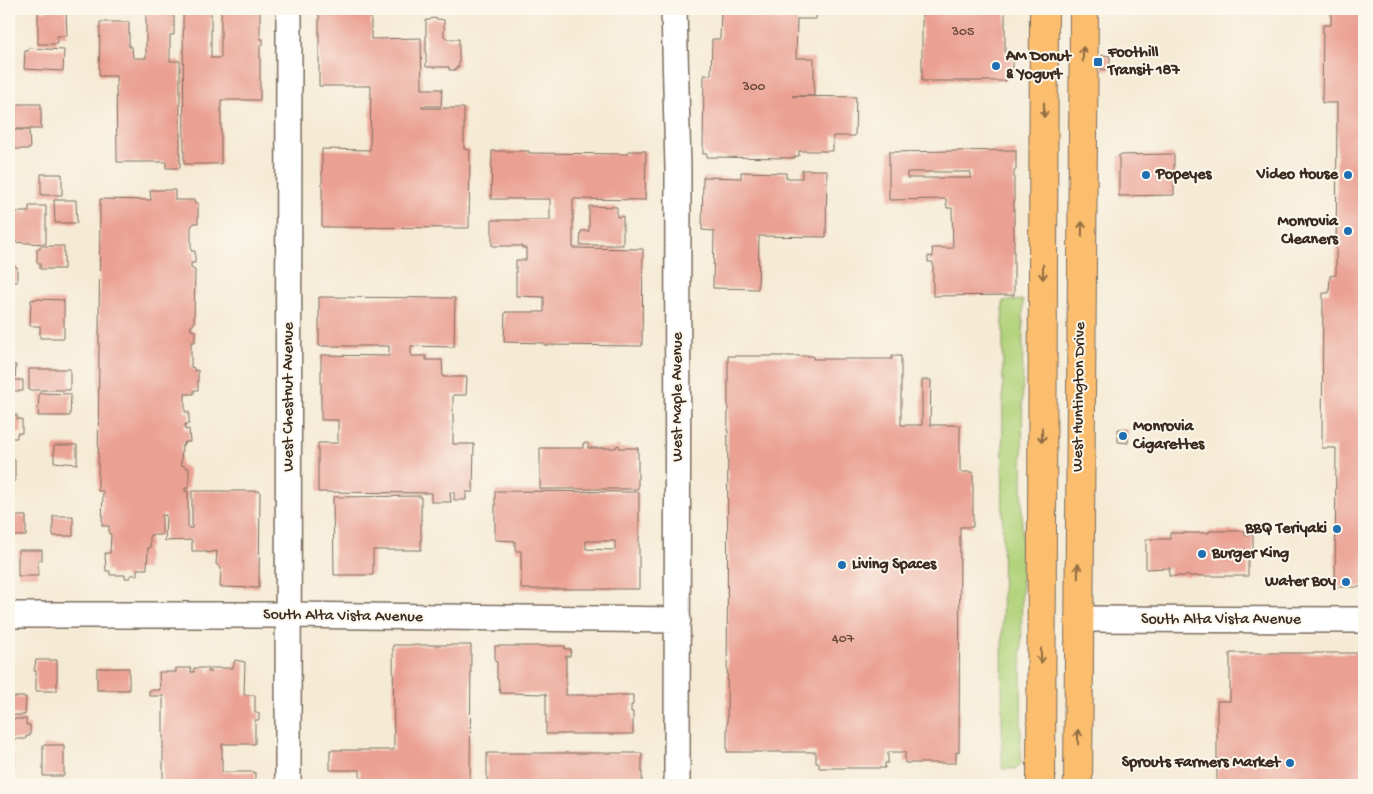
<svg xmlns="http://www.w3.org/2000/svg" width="1373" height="794" font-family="'Gochi Hand',sans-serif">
  <rect width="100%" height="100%" fill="#fbf7ec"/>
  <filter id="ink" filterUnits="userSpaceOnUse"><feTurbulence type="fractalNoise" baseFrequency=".02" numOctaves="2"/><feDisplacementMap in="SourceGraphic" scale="10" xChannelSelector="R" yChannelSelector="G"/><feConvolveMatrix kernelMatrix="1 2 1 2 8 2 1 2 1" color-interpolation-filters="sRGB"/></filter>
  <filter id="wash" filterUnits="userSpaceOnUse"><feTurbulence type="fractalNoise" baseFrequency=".0096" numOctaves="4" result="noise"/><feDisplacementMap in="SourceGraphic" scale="20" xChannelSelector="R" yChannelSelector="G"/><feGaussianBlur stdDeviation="1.12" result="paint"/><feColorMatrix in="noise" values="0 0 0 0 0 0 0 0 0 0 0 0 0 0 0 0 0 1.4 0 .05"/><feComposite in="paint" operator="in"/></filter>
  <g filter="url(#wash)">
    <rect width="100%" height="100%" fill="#f5ead4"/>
    <path fill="#b2d37b" stroke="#767e4c" d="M1023,300L1021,764L1015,769H1002L1003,301Z"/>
    <g id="blocks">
      <path fill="#eaa093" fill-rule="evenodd" d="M47,9L66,10L67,36H57V44H38V10L47,11Z
        M146,9H174V35H170V61H180V168H166V162H117L116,76H99L100,22H129V47H132L133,58H146Z
        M183,9H211V58H221V9H260V39H263V45H260V100H221V164H184Z
        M324,9H371V39L421,38L422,89H442L441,106H422V108H464V149L470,150L469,228L322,227V149L370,150L371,86H319V13Z
        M721,9H817L816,19H797L796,58H814V96H792L856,97L855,136H833V151H799V156H795V158L707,157V154H703L704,75H711L712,39H720Z
        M922,9H1005V55H1013V78H1006V81H922Z
        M1331,9H1364V587H1335L1336,448H1322L1323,293H1329L1330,276L1336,275L1337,103H1322L1323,25H1331Z
        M432,18L444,20V36L448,39H459V67H456V70H449V67H426V20H430Z
        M28,48L64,50L63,71L24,69L25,51H28Z
        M1102,55L1110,56V70L1101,69Z
        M9,104H41V129H9Z
        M9,130H29L30,149H9Z
        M1016,150V170H1014V295L933,296V262H928V256L933,257L932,248H953L952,208H947L946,199L889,200V152ZM907,172H971V178H907Z
        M492,151H529V153L628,154V151H646L645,200L573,199V248L643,249L642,346L544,345V343L504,342L505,312H544V297L516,296V260H526V248H522V246H492V220H550V199H491Z
        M1174,154V195L1119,196V155Z
        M802,170H827L826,237L759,236L758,289L713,288L714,231L702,230L703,177L741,178V172L786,173V178H802Z
        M41,174H62V195H41Z
        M150,190H175V200H195L194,203H198V223H194L191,227V251H195V263H191V268L195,270L194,324L191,326V330L195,331V342H191V367L194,368V371L198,370V390H194V394H185V412H189V424H185V430L189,429L190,442H185L184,445H182L181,465L185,466L186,468H189V488H185V491H188V528H192V491H260L259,588L220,587L221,568L216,564L217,551L206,553V551H192V540L165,541L166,515H162V535H150V548H148L147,569H137V575H130V578H125V575H110V571H106L105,553H110L111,534H109V526H102L103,491H98L100,199L151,200Z
        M54,200H76L77,223H55Z
        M29,206H46V244L9,242V212H29Z
        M589,206L617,207V217L623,216V245H580L581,231H589Z
        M40,246H64V269H40V263H37V249H40Z
        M9,264L17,267V282H9Z
        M319,297L455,298L454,347L411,346V356H426V360H442L443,377H467L466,395H453V444H474L473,492H466V500H454V492H450L451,502H431V493L318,492V443H338V420H321V355L389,356V346H319Z
        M36,299L64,300V338H40V326H30L31,300Z
        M728,356H813V359H892V356H901V425H922V380H931L930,425H960V472H973V527H960L959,752H956V763H905V752H888V763H885V768H819V763H816V752H727Z
        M9,365H16L15,380H23V391H9Z
        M29,369H70V390H29Z
        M39,393L71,394L70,416H38Z
        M9,415H17V419H22V433H17V438H9Z
        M1118,429H1128V443L1118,442Z
        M583,443H588V448H616V446L619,445V448H638V489H540V448H583Z
        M56,445H77V464L54,462V446Z
        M9,460H15V481H9Z
        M495,491L639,492V589H521V551H515V541L495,540ZM586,541H615V550L586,549Z
        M421,496V550H373V575H334L333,497Z
        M9,516H26V536H9Z
        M53,516H73V536H53Z
        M1209,531H1245V535H1253V555H1248V576H1169L1170,568L1146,569V539H1170V533H1209Z
        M18,550H42V560H38V576H18Z
        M393,645H471L470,785H360V770H330V750H394Z
        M495,646H565V649H571L570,656H566V695H633V705H631V712H633V734H546V694L500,693L498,679H497V662L495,661Z
        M1230,653H1364V785H1217V701H1230Z
        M36,660H57V691H36V671H34Z
        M235,660L245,662L244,695H255V713H259V720H255V744H222V772H255V785H163V696H149V690H160L159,672H176V668H191V672H194V668H208V672H211V668H233Z
        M97,668H129V690H97Z
        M9,697H26L25,715H9Z
        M9,719H26V725H30V736H26V739H9Z
        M43,745H64V776H43Z
        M487,753H642V785H487Z
        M9,755H14L13,780H9Z"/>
    </g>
  </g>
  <g filter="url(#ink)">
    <use href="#blocks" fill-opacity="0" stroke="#7c6d5e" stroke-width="1"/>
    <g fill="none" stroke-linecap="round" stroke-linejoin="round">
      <defs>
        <path id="street" d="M674,9L678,169L677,785
          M9,615H288L678,620
          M1078,619L1364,620
          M288,785L289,9"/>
        <path id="primary" d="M1041,785L1044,9
          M1078,785L1084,9"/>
      </defs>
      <use href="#street" stroke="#7c6d5e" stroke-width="28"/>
      <use href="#primary" stroke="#7c6d5e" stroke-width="30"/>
      <use href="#street" stroke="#fff" stroke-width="25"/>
      <use href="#primary" stroke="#fbbd6e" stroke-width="28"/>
    </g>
    <defs><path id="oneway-shaft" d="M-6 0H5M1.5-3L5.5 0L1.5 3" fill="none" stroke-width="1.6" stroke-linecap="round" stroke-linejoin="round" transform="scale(1.25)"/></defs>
    <g stroke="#916c42">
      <use href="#oneway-shaft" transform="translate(1083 54) rotate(-89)"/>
      <use href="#oneway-shaft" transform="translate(1044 110) rotate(90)"/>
      <use href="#oneway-shaft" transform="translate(1082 229) rotate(-89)"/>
      <use href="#oneway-shaft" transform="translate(1043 272) rotate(90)"/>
      <use href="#oneway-shaft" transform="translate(1042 435) rotate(90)"/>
      <use href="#oneway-shaft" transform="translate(1078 571) rotate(-89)"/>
      <use href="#oneway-shaft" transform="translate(1041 656) rotate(90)"/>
      <use href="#oneway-shaft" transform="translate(1078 737) rotate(-90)"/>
    </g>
  </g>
  <g fill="#1f6fb2" stroke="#fbf7ec" stroke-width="2">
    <rect x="1093" y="57" width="10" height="10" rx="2.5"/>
    <circle cx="996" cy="66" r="5"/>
    <circle cx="1146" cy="175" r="5"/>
    <circle cx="1348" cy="175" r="5"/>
    <circle cx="1348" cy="231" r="5"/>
    <circle cx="1123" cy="436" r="5"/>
    <circle cx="1337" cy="529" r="5"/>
    <circle cx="1202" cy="554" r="5"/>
    <circle cx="842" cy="565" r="5"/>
    <circle cx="1346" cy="582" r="5"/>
    <circle cx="1290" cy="763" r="5"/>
  </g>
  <g text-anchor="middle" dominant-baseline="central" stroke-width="4" stroke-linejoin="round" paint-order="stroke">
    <g font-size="14" fill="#67483b">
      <text x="963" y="32">305</text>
      <text x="754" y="87">300</text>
      <text x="843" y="639">407</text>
    </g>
    <g font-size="16" font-weight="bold" fill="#3b2a1e" stroke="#fbf7ec" text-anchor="start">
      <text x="1108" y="53">Foothill<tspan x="1108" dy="18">Transit 187</tspan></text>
      <text x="1006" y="57">AM Donut<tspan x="1006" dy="18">&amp; Yogurt</tspan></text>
      <text x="1156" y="175">Popeyes</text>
      <text x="1338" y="175" text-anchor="end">Video House</text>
      <text x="1338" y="222" text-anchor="end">Monrovia<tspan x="1338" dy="18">Cleaners</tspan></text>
      <text x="1133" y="427">Monrovia<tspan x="1133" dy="18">Cigarettes</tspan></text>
      <text x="1327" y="529" text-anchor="end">BBQ Teriyaki</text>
      <text x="1212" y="554">Burger King</text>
      <text x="852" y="565">Living Spaces</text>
      <text x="1336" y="582" text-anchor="end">Water Boy</text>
      <text x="1280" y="763" text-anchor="end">Sprouts Farmers Market</text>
    </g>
    <g font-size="16" fill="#3b2a1e" stroke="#fbf7ec">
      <text transform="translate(289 397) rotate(-90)">West Chestnut Avenue</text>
      <text transform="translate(678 397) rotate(-90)">West Maple Avenue</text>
      <text transform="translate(1080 397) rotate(-89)">West Huntington Drive</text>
      <text transform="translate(343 617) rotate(1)">South Alta Vista Avenue</text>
      <text x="1221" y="620">South Alta Vista Avenue</text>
    </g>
  </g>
  <rect width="1373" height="794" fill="none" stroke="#fbf7ec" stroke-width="30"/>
</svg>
